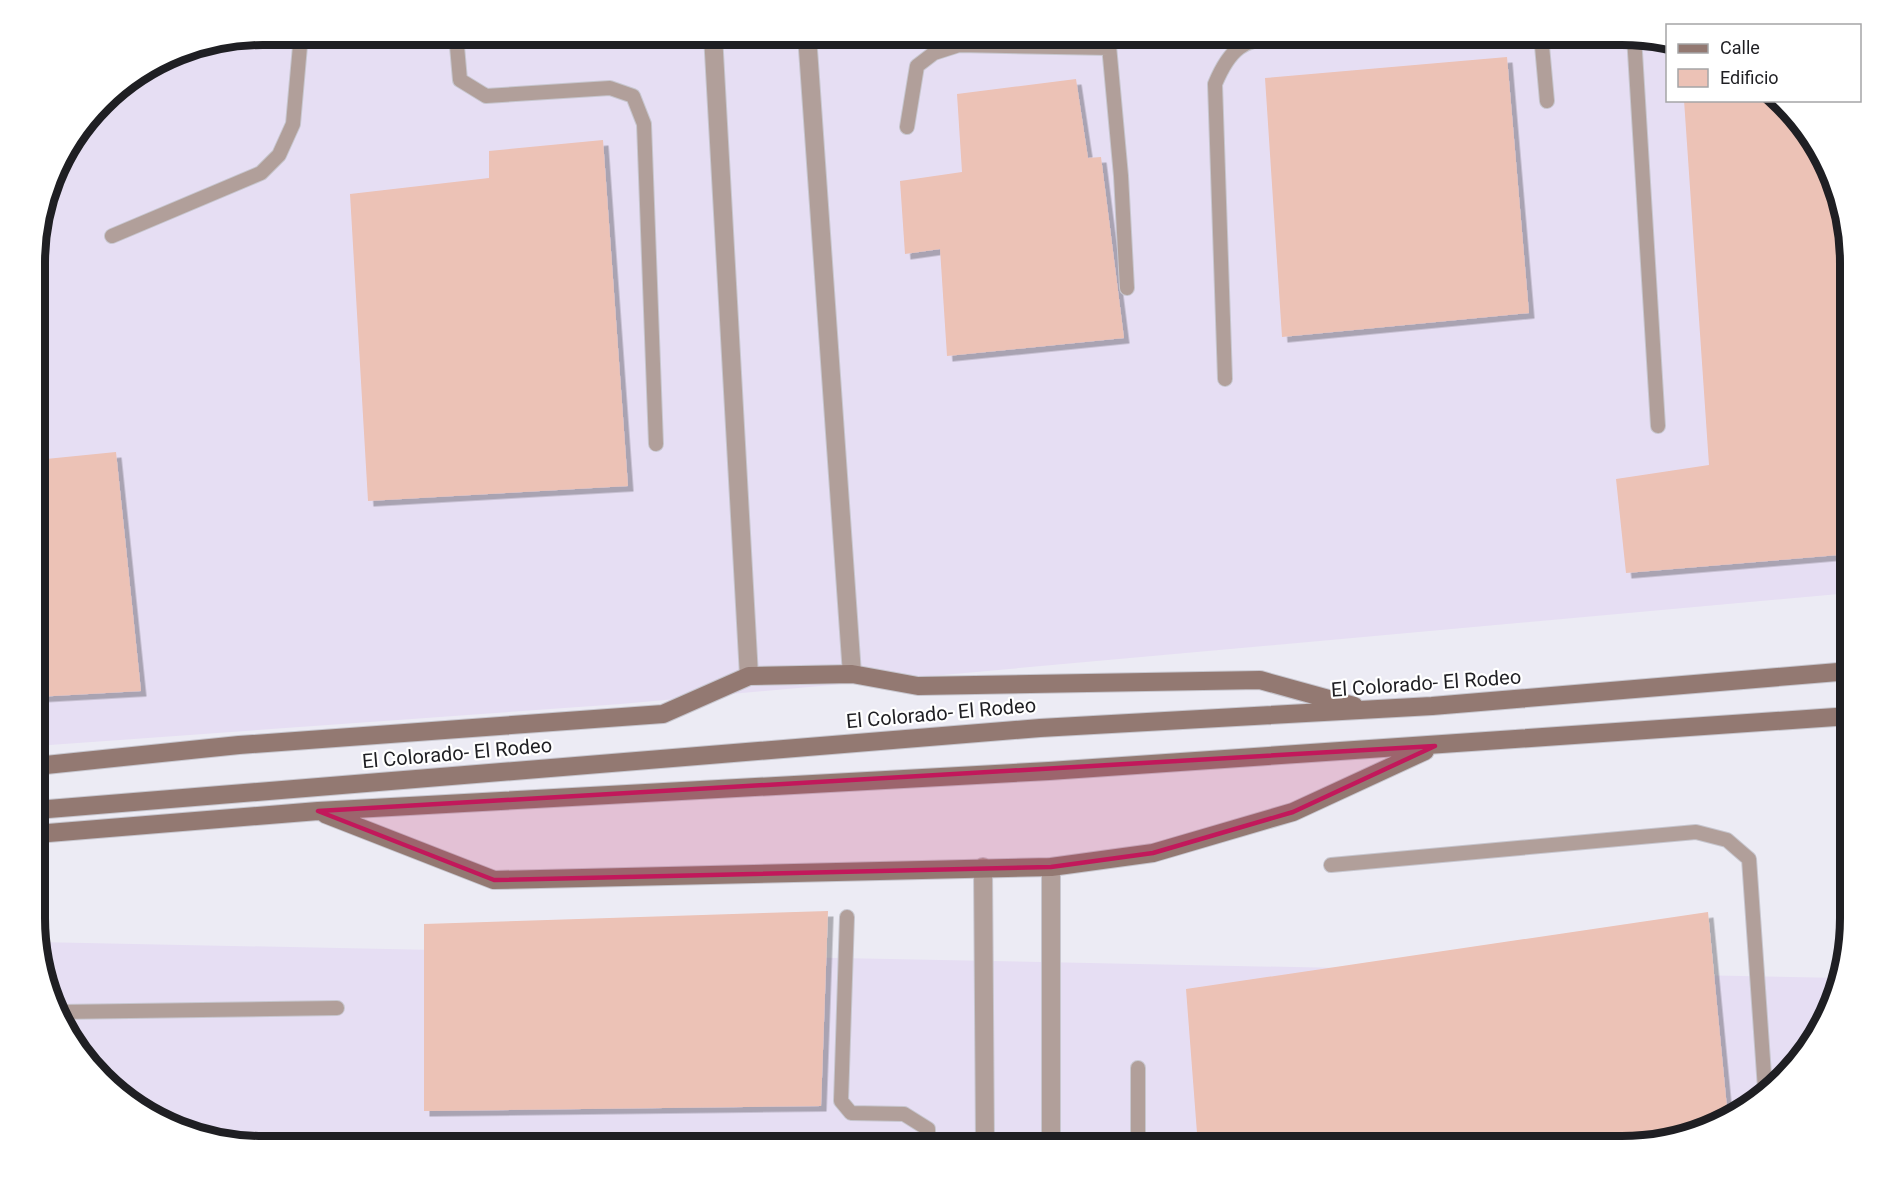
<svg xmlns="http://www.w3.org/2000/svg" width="1885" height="1181" font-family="Roboto,sans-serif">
  <defs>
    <filter id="shadow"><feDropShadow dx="5.5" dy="5.5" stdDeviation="0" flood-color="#0004"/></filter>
  </defs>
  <rect width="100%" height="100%" fill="#ecebf4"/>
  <path fill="#e6def3" d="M263,35H1622L1667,42L1668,100L1774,101L1820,149L1850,249V593L621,704L36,746V234L58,162L112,91L176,52Z
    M36,942L1841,978L1838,991L1812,1045L1736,1116L1636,1146H263L190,1134L136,1108L65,1032Z"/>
  <path fill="#ecc2b6" filter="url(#shadow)" d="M1507,57L1529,313L1282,337L1265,78Z
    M1076,79L1088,158L1101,157L1124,338L947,356L940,249L905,254L900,181L962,172L957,94Z
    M1684,100H1774L1820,149L1850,249V554L1626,573L1616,479L1709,465Z
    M603,140L628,486L368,501L350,194L489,178V151Z
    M116,452L141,691L36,697V460Z
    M828,911L821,1106L424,1111V924Z
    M1708,912L1728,1118L1636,1146H1198L1186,989Z"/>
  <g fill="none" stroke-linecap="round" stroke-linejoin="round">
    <defs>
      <path id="lane" d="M456,35L460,80L486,96L610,88L633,96L644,124L656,444
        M1108,35L1121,176L1127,288
        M1541,35L1547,101
        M1634,36L1658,426
        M907,127L917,66L934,53L959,45L1109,48
        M112,236L261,173L279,155L293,124L301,35
        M1225,379L1215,84C1230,48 1243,39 1282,35
        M1331,865L1696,832L1727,840L1749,859L1765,1089
        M847,917L841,1101L851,1113L904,1114L928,1129V1146
        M58,1012L337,1008
        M1138,1146V1068"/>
      <path id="street" d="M713,35L749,676
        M807,35L852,674
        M983,867L985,1146
        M1051,1146V867"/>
      <path id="secondary" d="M36,766L239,745L663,714L749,676L852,674L918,686L1260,680L1354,706
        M36,810L1040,728L1432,706L1850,671
        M325,814L494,880L1051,867L1153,853L1293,812L1425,751
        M36,834L318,811L1049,771L1850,716"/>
    </defs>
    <use href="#lane" stroke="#c7c6ce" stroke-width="16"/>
    <use href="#street" stroke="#c7c6ce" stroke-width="20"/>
    <use href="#secondary" stroke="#c7c6ce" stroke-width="20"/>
    <use href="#lane" stroke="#b19f9a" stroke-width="14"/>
    <use href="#street" stroke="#b19f9a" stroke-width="18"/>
    <use href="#secondary" stroke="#937972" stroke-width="18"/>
  </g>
  <path fill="#c2185b" fill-opacity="0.2" stroke="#c2185b" stroke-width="4.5" stroke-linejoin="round" d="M1435,746L1293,812L1153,853L1051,867L494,880L318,811Z"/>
  <g text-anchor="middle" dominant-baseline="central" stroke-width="4.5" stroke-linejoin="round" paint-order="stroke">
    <g font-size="20" fill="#1f1f23" stroke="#fff">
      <text transform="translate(1426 683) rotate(-4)">El Colorado- El Rodeo</text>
      <text transform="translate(941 713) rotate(-5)">El Colorado- El Rodeo</text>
      <text transform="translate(457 753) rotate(-5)">El Colorado- El Rodeo</text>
    </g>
  </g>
  <path d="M0 0H1885V1181H0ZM263 45H1622A218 218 0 0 1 1840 263V918A218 218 0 0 1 1622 1136H263A218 218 0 0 1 45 918V263A218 218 0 0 1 263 45Z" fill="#fff" fill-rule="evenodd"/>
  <path fill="none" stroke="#1f1f23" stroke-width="8" d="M263 45H1622A218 218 0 0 1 1840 263V918A218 218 0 0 1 1622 1136H263A218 218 0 0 1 45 918V263A218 218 0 0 1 263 45Z"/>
  <rect x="1666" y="24" width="195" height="78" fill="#ffffff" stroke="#a5a5a7" stroke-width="1.5"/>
  <rect x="1678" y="44" width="30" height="9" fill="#937972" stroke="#a5a5a7" stroke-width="1.5"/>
  <text x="1720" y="54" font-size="18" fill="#1f1f23">Calle</text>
  <rect x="1678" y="69" width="30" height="18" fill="#ecc2b6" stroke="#a5a5a7" stroke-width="1.5"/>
  <text x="1720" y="84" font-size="18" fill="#1f1f23">Edificio</text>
</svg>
